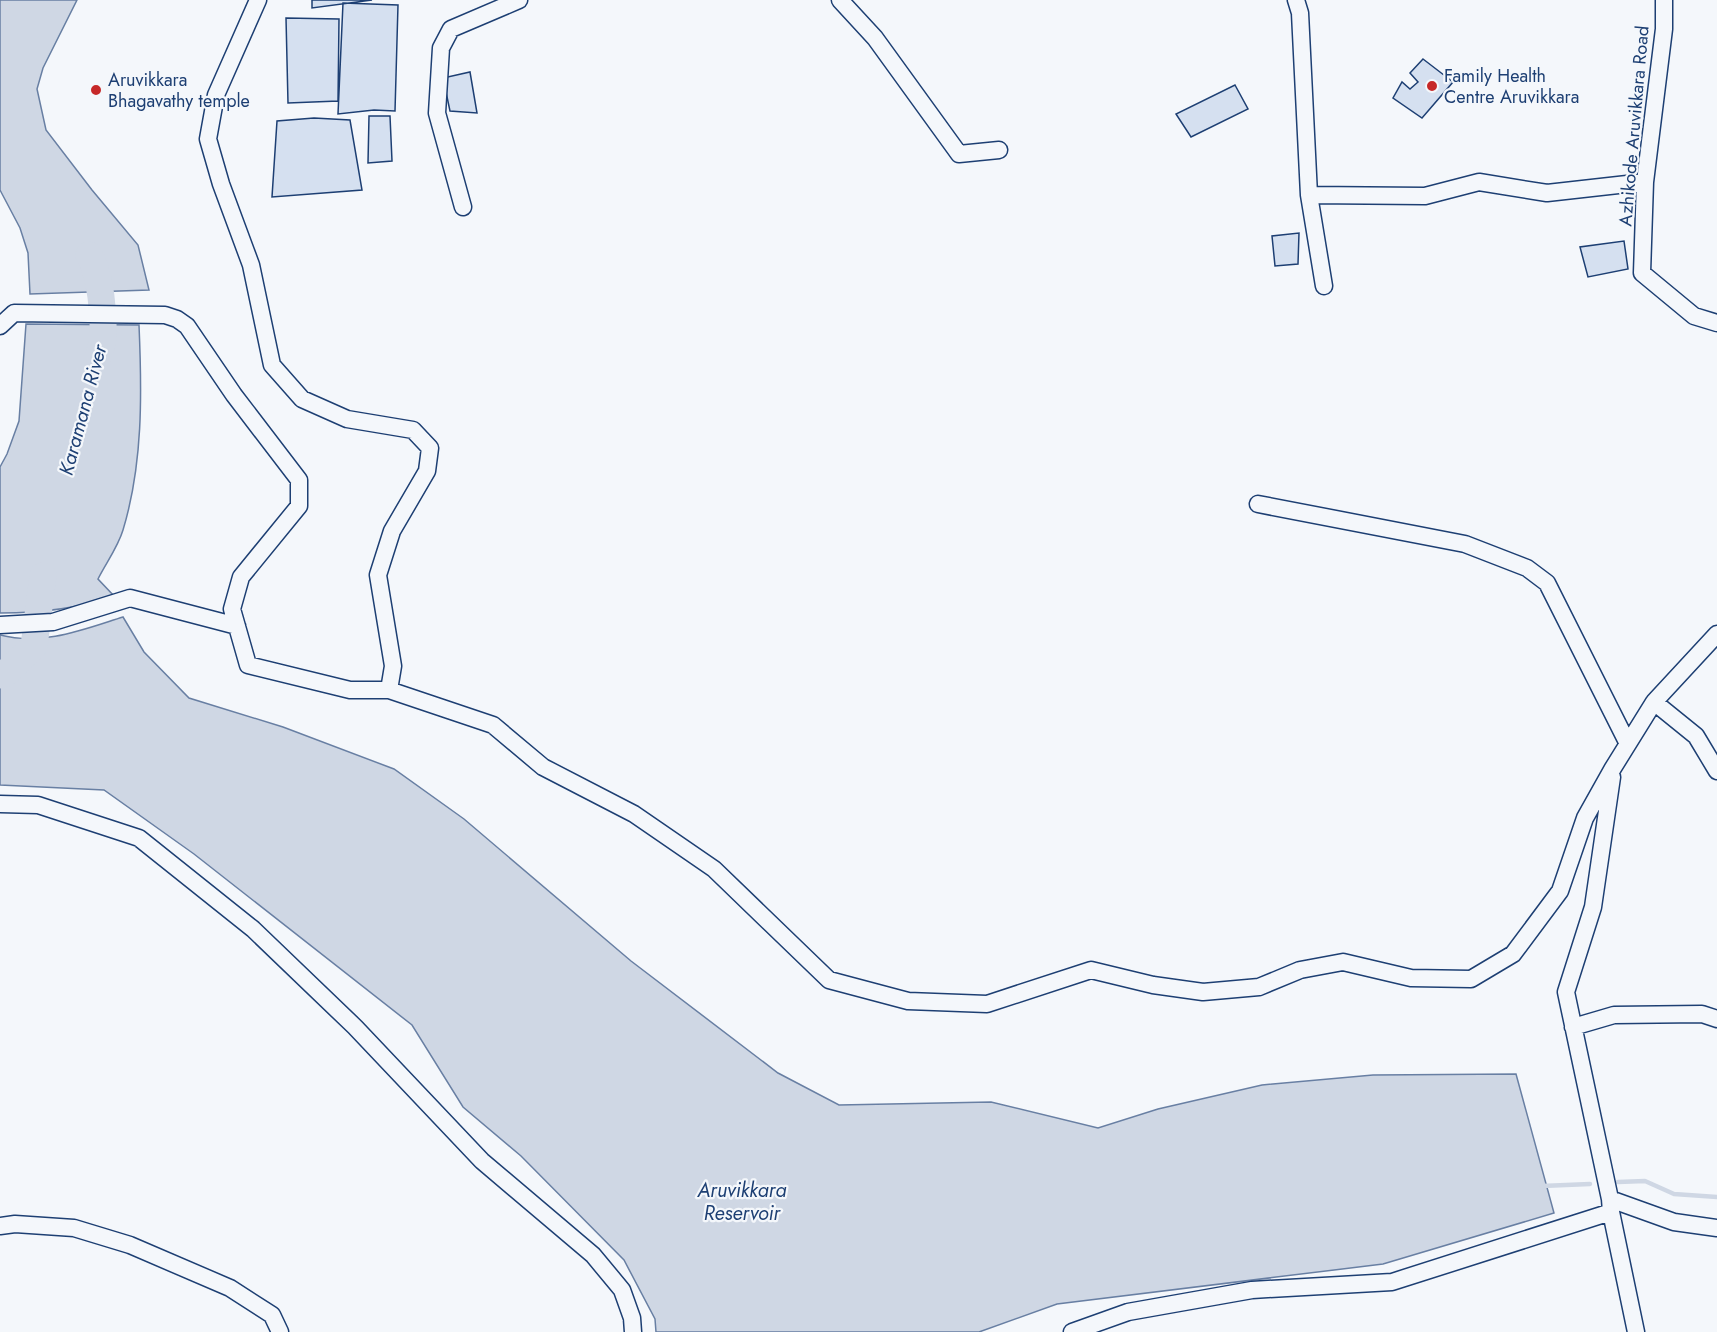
<svg xmlns="http://www.w3.org/2000/svg" width="1717" height="1332" font-family="Jost,sans-serif">
  <rect width="100%" height="100%" fill="#f4f7fb"/>
  <path fill="#cfd7e4" stroke="#687fa3" stroke-width="1.5" d="M0,0H77L43,68L37,89L46,130L92,190L138,245L149,290L30,294L28,253L20,228L0,190Z
    M26,324L139,325C142,394 143,464 123,530C118,547 106,563 98,579L114,596C77,609 40,613 0,613V467L7,454L19,421Z
    M123,617L144,652L189,698L283,727L394,769L464,819L631,961L778,1073L839,1105L991,1102L1098,1128L1158,1109L1262,1085L1373,1075L1516,1074L1554,1213L1383,1264L1057,1304L979,1332H656L655,1319L624,1260L521,1156L463,1107L412,1025L194,854L104,790L0,785V635C43,646 82,630 123,617Z"/>
  <g fill="none" stroke-linecap="round" stroke-linejoin="round">
    <path stroke="#cfd7e4" stroke-width="4.5" d="M1618,1182L1645,1181L1674,1194L1717,1197
      M1542,1186L1590,1184"/>
    <path stroke="#cfd7e4" stroke-width="27" d="M89,255C101,275 104,316 103,339C102,346 99,354 97,361
      M0,675L6,673L34,646L43,576"/>
  </g>
  <path fill="#d5e0f0" stroke="#1d3f73" stroke-width="1.5" d="M312,0H372L312,8Z
    M343,3L398,5L395,111L374,110L338,114Z
    M286,18L339,19L338,101L288,103Z
    M1423,59L1453,82L1422,118L1393,98L1402,82L1410,89L1418,82L1410,73Z
    M470,72L477,113L450,111L443,78Z
    M1235,85L1248,109L1191,137L1176,114Z
    M369,116H390L392,161L368,163Z
    M314,118L350,120L362,190L272,197L277,121Z
    M1299,233L1298,264L1275,266L1272,236Z
    M1624,241L1628,269L1588,277L1580,247Z"/>
  <g fill="none" stroke-linecap="round" stroke-linejoin="round">
    <defs>
      <path id="minor" d="M258,0L216,95L208,139L221,184L251,265L272,365L302,399L347,419L413,430L430,448L427,471L392,531L378,575L393,666L389,690
        M840,0L875,38L959,154L999,150
        M1296,0L1300,13L1309,195L1324,286
        M1664,0V29L1645,182L1642,273L1694,316L1717,323
        M1309,195L1425,196L1479,182L1547,193L1645,182
        M463,207L437,113L441,48L451,29L519,0
        M0,326L14,313L165,315L177,319L187,326L234,395L299,480V506L241,577L232,609L248,665L350,690H389L493,725L543,767L634,814L714,869L829,980L908,1001L987,1004L1091,970L1153,985L1203,992L1259,987L1300,970L1343,962L1411,978L1471,979L1513,954L1560,891L1585,818L1613,768L1654,702L1696,736L1717,771
        M1258,504L1465,544L1527,568L1547,583L1628,744
        M0,625L53,622L130,598L237,626
        M1654,702L1717,634
        M1612,777L1593,907L1566,992L1610,1199L1611,1212L1636,1332
        M0,804L38,805L139,838L253,929L355,1027L482,1161L593,1255L622,1290L632,1318L633,1332
        M1573,1027L1614,1015L1702,1014L1717,1019
        M1610,1199L1674,1222L1717,1228
        M0,1226L15,1224L74,1228L130,1245L230,1288L272,1315L280,1332
        M1072,1332L1128,1312L1252,1290L1392,1282L1611,1212"/>
    </defs>
    <use href="#minor" stroke="#1d3f73" stroke-width="19"/>
    <use href="#minor" stroke="#f4f7fb" stroke-width="16"/>
  </g>
  <g fill="#c62828" stroke="#f4f7fb" stroke-width="2">
    <circle cx="1432" cy="86" r="6"/>
    <circle cx="96" cy="90" r="6"/>
  </g>
  <g text-anchor="middle" dominant-baseline="central" stroke-width="4.5" stroke-linejoin="round" paint-order="stroke">
    <g font-size="18" fill="#1d3f73" stroke="#f4f7fb" text-anchor="start">
      <text x="1444" y="76">Family Health<tspan x="1444" dy="21">Centre Aruvikkara</tspan></text>
      <text x="108" y="80">Aruvikkara<tspan x="108" dy="21">Bhagavathy temple</tspan></text>
    </g>
    <g font-size="18" fill="#1d3f73" stroke="#f4f7fb">
      <text transform="translate(1634 126) rotate(-85)">Azhikode Aruvikkara Road</text>
    </g>
    <g font-size="20" font-style="italic" fill="#1d3f73" stroke="#f4f7fb">
      <text transform="translate(83 410) rotate(-75)">Karamana River</text>
      <text x="742" y="1190">Aruvikkara<tspan x="742" dy="23">Reservoir</tspan></text>
    </g>
  </g>
</svg>
